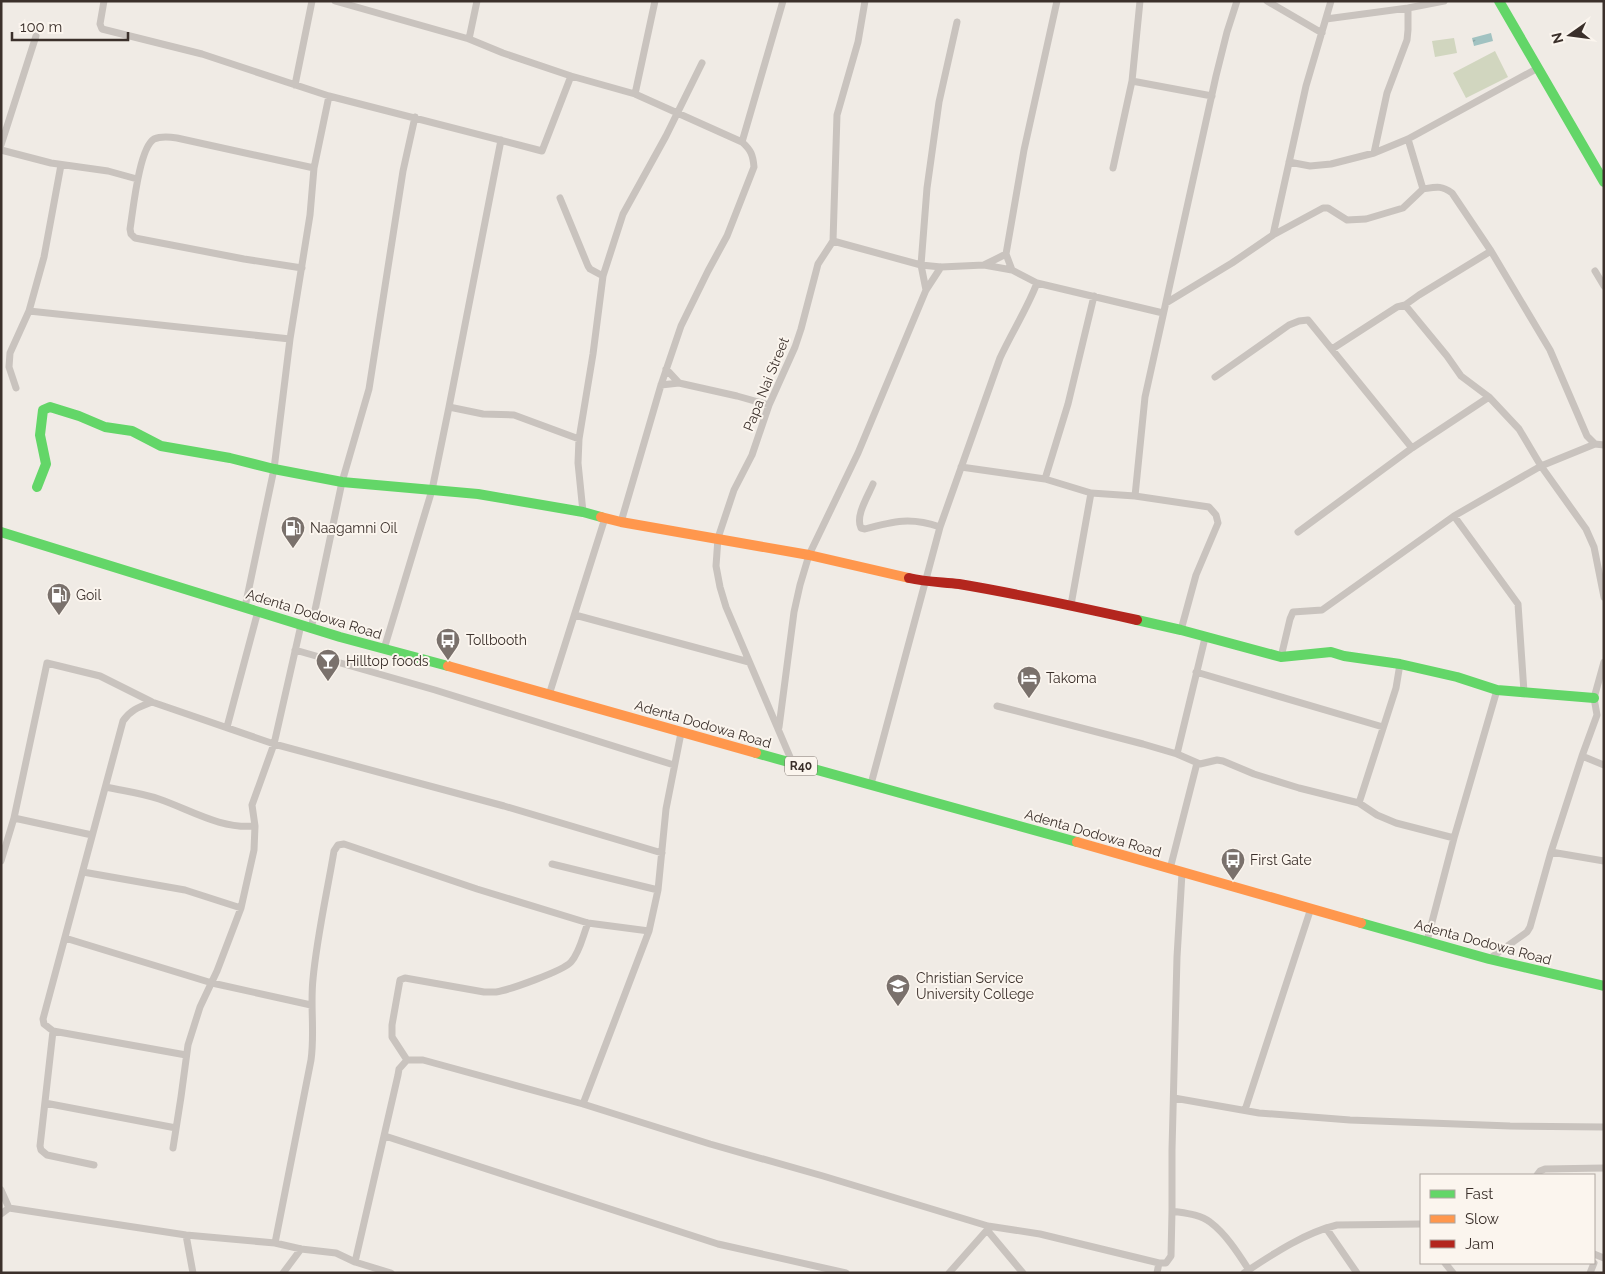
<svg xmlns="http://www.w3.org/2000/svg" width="1605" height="1274" font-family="Raleway,sans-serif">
  <defs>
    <pattern id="water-ripples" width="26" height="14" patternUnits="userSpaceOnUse" patternTransform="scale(1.25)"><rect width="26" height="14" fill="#a1c2c1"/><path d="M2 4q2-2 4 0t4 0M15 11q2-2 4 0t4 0" fill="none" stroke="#849e9d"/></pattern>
  </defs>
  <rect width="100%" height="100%" fill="#f0ebe5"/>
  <path fill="#d1d6bf" d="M1454,38L1457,53L1435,57L1432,41Z
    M1495,51L1508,77L1466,98L1453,73Z"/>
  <path fill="url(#water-ripples)" d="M1491,33L1493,41L1474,46L1472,38Z"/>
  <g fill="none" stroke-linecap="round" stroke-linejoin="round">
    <path stroke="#c9c3be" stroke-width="7" d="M104,1L100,24L102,29L202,54L329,96L542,151L571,76L635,94L742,142C751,150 753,155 754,167L727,236L708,271L681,326L661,385L621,522
      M335,1L469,39L503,53L571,76
      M1267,1L1322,33
      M1326,19L1408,8L1444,1
      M469,39L477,1
      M1132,81L1212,96
      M295,85L312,1
      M635,94L655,1
      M742,142L783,1
      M1,145L36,36
      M1,150L51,163L108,171L137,179
      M1374,153L1387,93L1407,40L1408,30V8
      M1289,162L1310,166L1331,164L1374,153L1408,139L1538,68
      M1113,168L1132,81L1140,1
      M1423,189C1436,187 1441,185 1452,193L1491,251L1550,350L1587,436L1595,444L1604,445
      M560,198L588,266L590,269L603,276
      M1273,235L1306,86L1331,1
      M833,241L921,265L941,267L984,265L1012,270L1037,283C1027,309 1012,332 1000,358L940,527L871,784
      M984,265L1006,254
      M302,268L244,259L135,238L131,234L130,229C133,211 139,148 154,139C161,136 170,137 177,138L314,168
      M1012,270L1006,254L1024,150L1057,1
      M1595,271L1604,286
      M1037,283L1163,313
      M926,290L921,265L927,188L939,102L957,22
      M1166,303L1232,263L1273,235L1323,208H1328L1347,220L1366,219L1403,208L1423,189L1408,139
      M1405,305L1447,356L1461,376L1489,397L1519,429L1541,466L1586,529L1594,547L1604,597
      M29,311L290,339
      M1332,349L1397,307L1405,305L1419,295L1491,251
      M666,369L679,383
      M1215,377L1289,325L1299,321L1308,320L1412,448
      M661,385L679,383L737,396L769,405
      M16,388L9,367L10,353L29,311L44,257L61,165
      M449,407L501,140
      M961,467L1045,479L1091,493L1071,605
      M1045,479L1068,404L1094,296
      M873,484C868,496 855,516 861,528L865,529C894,521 911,517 940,527
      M1091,493L1135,496
      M583,512L578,463L579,439L593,354L603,276L623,214L666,136L702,63
      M1454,516L1518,604L1524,692
      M1298,532L1412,448L1489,397
      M245,607L274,469L290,339L310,215L314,168L329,96
      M575,615L749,662
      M311,629L342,482L369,389L403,171L415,117
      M1181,630L1196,575L1218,523L1216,515L1209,507L1135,496L1145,397L1216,76L1227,32L1237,1
      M384,649L432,490L449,407L483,414L514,415L579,439
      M295,650L435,690L674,765
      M1281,657L1290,619L1293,612L1322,610L1454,516L1541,466L1595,444
      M1196,672L1383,727
      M549,695L605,518
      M152,702C139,707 130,710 123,721L43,1019L44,1024L53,1031L186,1055
      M997,706L1143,744L1177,754L1200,764L1217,760L1223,761L1254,774L1299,788L1359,803L1377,815L1396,823L1454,838
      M227,727L258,611
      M779,727L794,612L800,585L809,555L858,453L926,290L941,267
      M1177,754L1205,638
      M1582,756L1604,765
      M793,764L726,607L720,587L716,566L718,538L734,490L752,455L769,405L795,347L801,329L818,264L833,241L837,115L858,42L865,1
      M106,787C124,791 142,793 159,799C191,810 220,829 255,826
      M1359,803L1396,688L1400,664
      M14,818L92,835
      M1551,852L1604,861
      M1,861L14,818L47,663L100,676L152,702L274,744L504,806L662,853
      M552,864L658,890
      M1170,869L1197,763
      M83,872L185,890L241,908
      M65,938L212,983L311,1005
      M1427,941L1454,838L1497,690
      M1489,959L1527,932L1530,927L1551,852L1582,756L1597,715L1594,698L1604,662
      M53,1031L40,1146L41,1150L47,1155L94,1165
      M407,1060L392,1037V1025L400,980L405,978L484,992C488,992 492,992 496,992C509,990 563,971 571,962C580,952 583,935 588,923
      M1174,1098L1259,1113L1350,1120L1510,1126L1604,1127
      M45,1103L176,1128
      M583,1104L649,931L658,890L666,809L681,733
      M1245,1110L1311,908
      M385,1136L718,1244L846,1273
      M173,1148L181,1097L188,1045L200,1007L217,971L241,908L254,850L255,826L252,805L274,744L301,625
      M1537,1175L1540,1171L1545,1169L1604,1168
      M1,1190L9,1208
      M1172,1211C1184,1213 1200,1214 1210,1222C1226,1234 1238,1253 1249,1270
      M1,1214L9,1208L186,1235L275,1243L301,1249L336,1253L355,1262L391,1273
      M1326,1228L1357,1273
      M987,1230L1023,1273
      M186,1235L193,1273
      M275,1243L311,1060C315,1032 310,1006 313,979C317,936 327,893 334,851L338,845L344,844L477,889L588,923L649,931
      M1594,1254L1604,1258
      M355,1262L398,1075L399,1069L407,1060H423L583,1104L710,1144L823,1176L988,1226L1040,1234L1159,1263H1166L1171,1256L1172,1211V1150L1177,957L1182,873
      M1445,1263L1453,1273
      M283,1273L301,1249
      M949,1273L987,1230L988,1226
      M1157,1273L1159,1263
      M1244,1273C1273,1254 1304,1233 1337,1225L1421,1224
      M1590,1273L1594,1263"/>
    <path stroke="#63d668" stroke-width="10" d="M1499,1L1604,182
      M37,487L46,464L40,435L43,410L50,407L79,416L105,427L132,431L161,446L230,458L274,469L342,482L478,494L583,512L601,517
      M1,532L340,637L448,666
      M1137,620L1181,630L1281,657L1331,652L1344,656L1400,664L1457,677L1497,690L1594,698
      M756,753L1077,842
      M1361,923L1489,959L1604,986"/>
    <path stroke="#ff974d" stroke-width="10" d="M601,517L621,522L809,555L909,578
      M448,666L756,753
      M1077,842L1361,923"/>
    <path stroke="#b3261e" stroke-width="10" d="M909,578C926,582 942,582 959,584C1019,594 1078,607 1137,620"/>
  </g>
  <defs>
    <symbol id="fuel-pin" viewBox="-11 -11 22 30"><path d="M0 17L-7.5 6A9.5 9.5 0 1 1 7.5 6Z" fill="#7a716c" stroke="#fbf5ee"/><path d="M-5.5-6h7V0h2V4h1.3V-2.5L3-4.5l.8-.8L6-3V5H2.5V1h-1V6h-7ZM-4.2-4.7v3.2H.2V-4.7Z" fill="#fff"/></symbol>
    <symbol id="bus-pin" viewBox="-11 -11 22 30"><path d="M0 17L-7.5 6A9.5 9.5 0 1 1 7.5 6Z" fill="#7a716c" stroke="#fbf5ee"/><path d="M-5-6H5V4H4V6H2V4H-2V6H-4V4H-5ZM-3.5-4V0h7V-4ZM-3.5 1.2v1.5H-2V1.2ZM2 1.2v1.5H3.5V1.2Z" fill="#fff"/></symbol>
    <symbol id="bar-pin" viewBox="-11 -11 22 30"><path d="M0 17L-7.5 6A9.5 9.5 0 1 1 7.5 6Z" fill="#7a716c" stroke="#fbf5ee"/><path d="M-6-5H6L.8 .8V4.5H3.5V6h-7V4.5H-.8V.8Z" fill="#fff"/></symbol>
    <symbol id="hotel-pin" viewBox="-11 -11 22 30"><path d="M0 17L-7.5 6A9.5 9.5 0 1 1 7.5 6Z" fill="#7a716c" stroke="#fbf5ee"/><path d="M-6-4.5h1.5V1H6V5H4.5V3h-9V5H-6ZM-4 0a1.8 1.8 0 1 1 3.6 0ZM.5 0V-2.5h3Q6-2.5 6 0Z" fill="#fff"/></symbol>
    <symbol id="university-pin" viewBox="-11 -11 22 30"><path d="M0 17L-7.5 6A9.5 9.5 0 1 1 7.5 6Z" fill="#7a716c" stroke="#fbf5ee"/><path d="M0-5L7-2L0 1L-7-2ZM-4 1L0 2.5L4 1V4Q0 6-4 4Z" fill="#fff"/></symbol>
  </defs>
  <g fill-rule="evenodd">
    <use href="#fuel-pin" x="279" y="514" width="28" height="38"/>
    <use href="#fuel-pin" x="45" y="581" width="28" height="38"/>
    <use href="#bus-pin" x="434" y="626" width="28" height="38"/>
    <use href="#bar-pin" x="314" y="647" width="28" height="38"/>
    <use href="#hotel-pin" x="1015" y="664" width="28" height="38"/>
    <use href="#bus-pin" x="1219" y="846" width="28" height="38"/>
    <use href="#university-pin" x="884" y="972" width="28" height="38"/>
  </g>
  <g text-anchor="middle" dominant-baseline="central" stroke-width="4" stroke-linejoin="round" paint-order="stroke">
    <rect fill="#fbf5ee" stroke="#756b66" stroke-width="1" x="785" y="756.5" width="32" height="19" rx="4"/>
    <g font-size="12" font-weight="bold" fill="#3b302b">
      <text x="801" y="766">R40</text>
    </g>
    <g font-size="14" fill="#3b302b" stroke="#fbf5ee">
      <text transform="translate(766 384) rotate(-68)">Papa Nai Street</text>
      <text transform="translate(314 614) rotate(17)">Adenta Dodowa Road</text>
      <text transform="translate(703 724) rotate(16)">Adenta Dodowa Road</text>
      <text transform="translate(1093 833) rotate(16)">Adenta Dodowa Road</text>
      <text transform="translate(1483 942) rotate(15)">Adenta Dodowa Road</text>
    </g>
    <g font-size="14" fill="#3b302b" stroke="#fbf5ee" text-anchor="start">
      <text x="310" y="528">Naagamni Oil</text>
      <text x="76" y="595">Goil</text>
      <text x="466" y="640">Tollbooth</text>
      <text x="346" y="661">Hilltop foods</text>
      <text x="1046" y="678">Takoma</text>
      <text x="1250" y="860">First Gate</text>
      <text x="916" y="978">Christian Service<tspan x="916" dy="16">University College</tspan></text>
    </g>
  </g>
  <rect width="1605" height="1274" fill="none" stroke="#3b302b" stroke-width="5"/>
  <rect x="1420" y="1174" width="175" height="90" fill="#fbf5ee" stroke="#aea6a0"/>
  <rect x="1430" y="1190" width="25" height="8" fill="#63d668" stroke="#aea6a0"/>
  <text x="1465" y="1199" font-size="15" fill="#3b302b">Fast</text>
  <rect x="1430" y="1215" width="25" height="8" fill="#ff974d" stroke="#aea6a0"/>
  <text x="1465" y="1224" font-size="15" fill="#3b302b">Slow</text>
  <rect x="1430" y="1240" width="25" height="8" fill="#b3261e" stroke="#aea6a0"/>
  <text x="1465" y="1249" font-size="15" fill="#3b302b">Jam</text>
  <g transform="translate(1570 35) rotate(256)" stroke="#fbf5ee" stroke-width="4" paint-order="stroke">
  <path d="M0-4L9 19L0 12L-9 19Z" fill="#3b302b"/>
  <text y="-8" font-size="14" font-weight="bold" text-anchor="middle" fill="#3b302b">N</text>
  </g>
  <path d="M12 32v8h116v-8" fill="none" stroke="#3b302b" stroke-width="2.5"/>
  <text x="20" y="32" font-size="15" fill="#3b302b" stroke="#fbf5ee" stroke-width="4" paint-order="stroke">100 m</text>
</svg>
